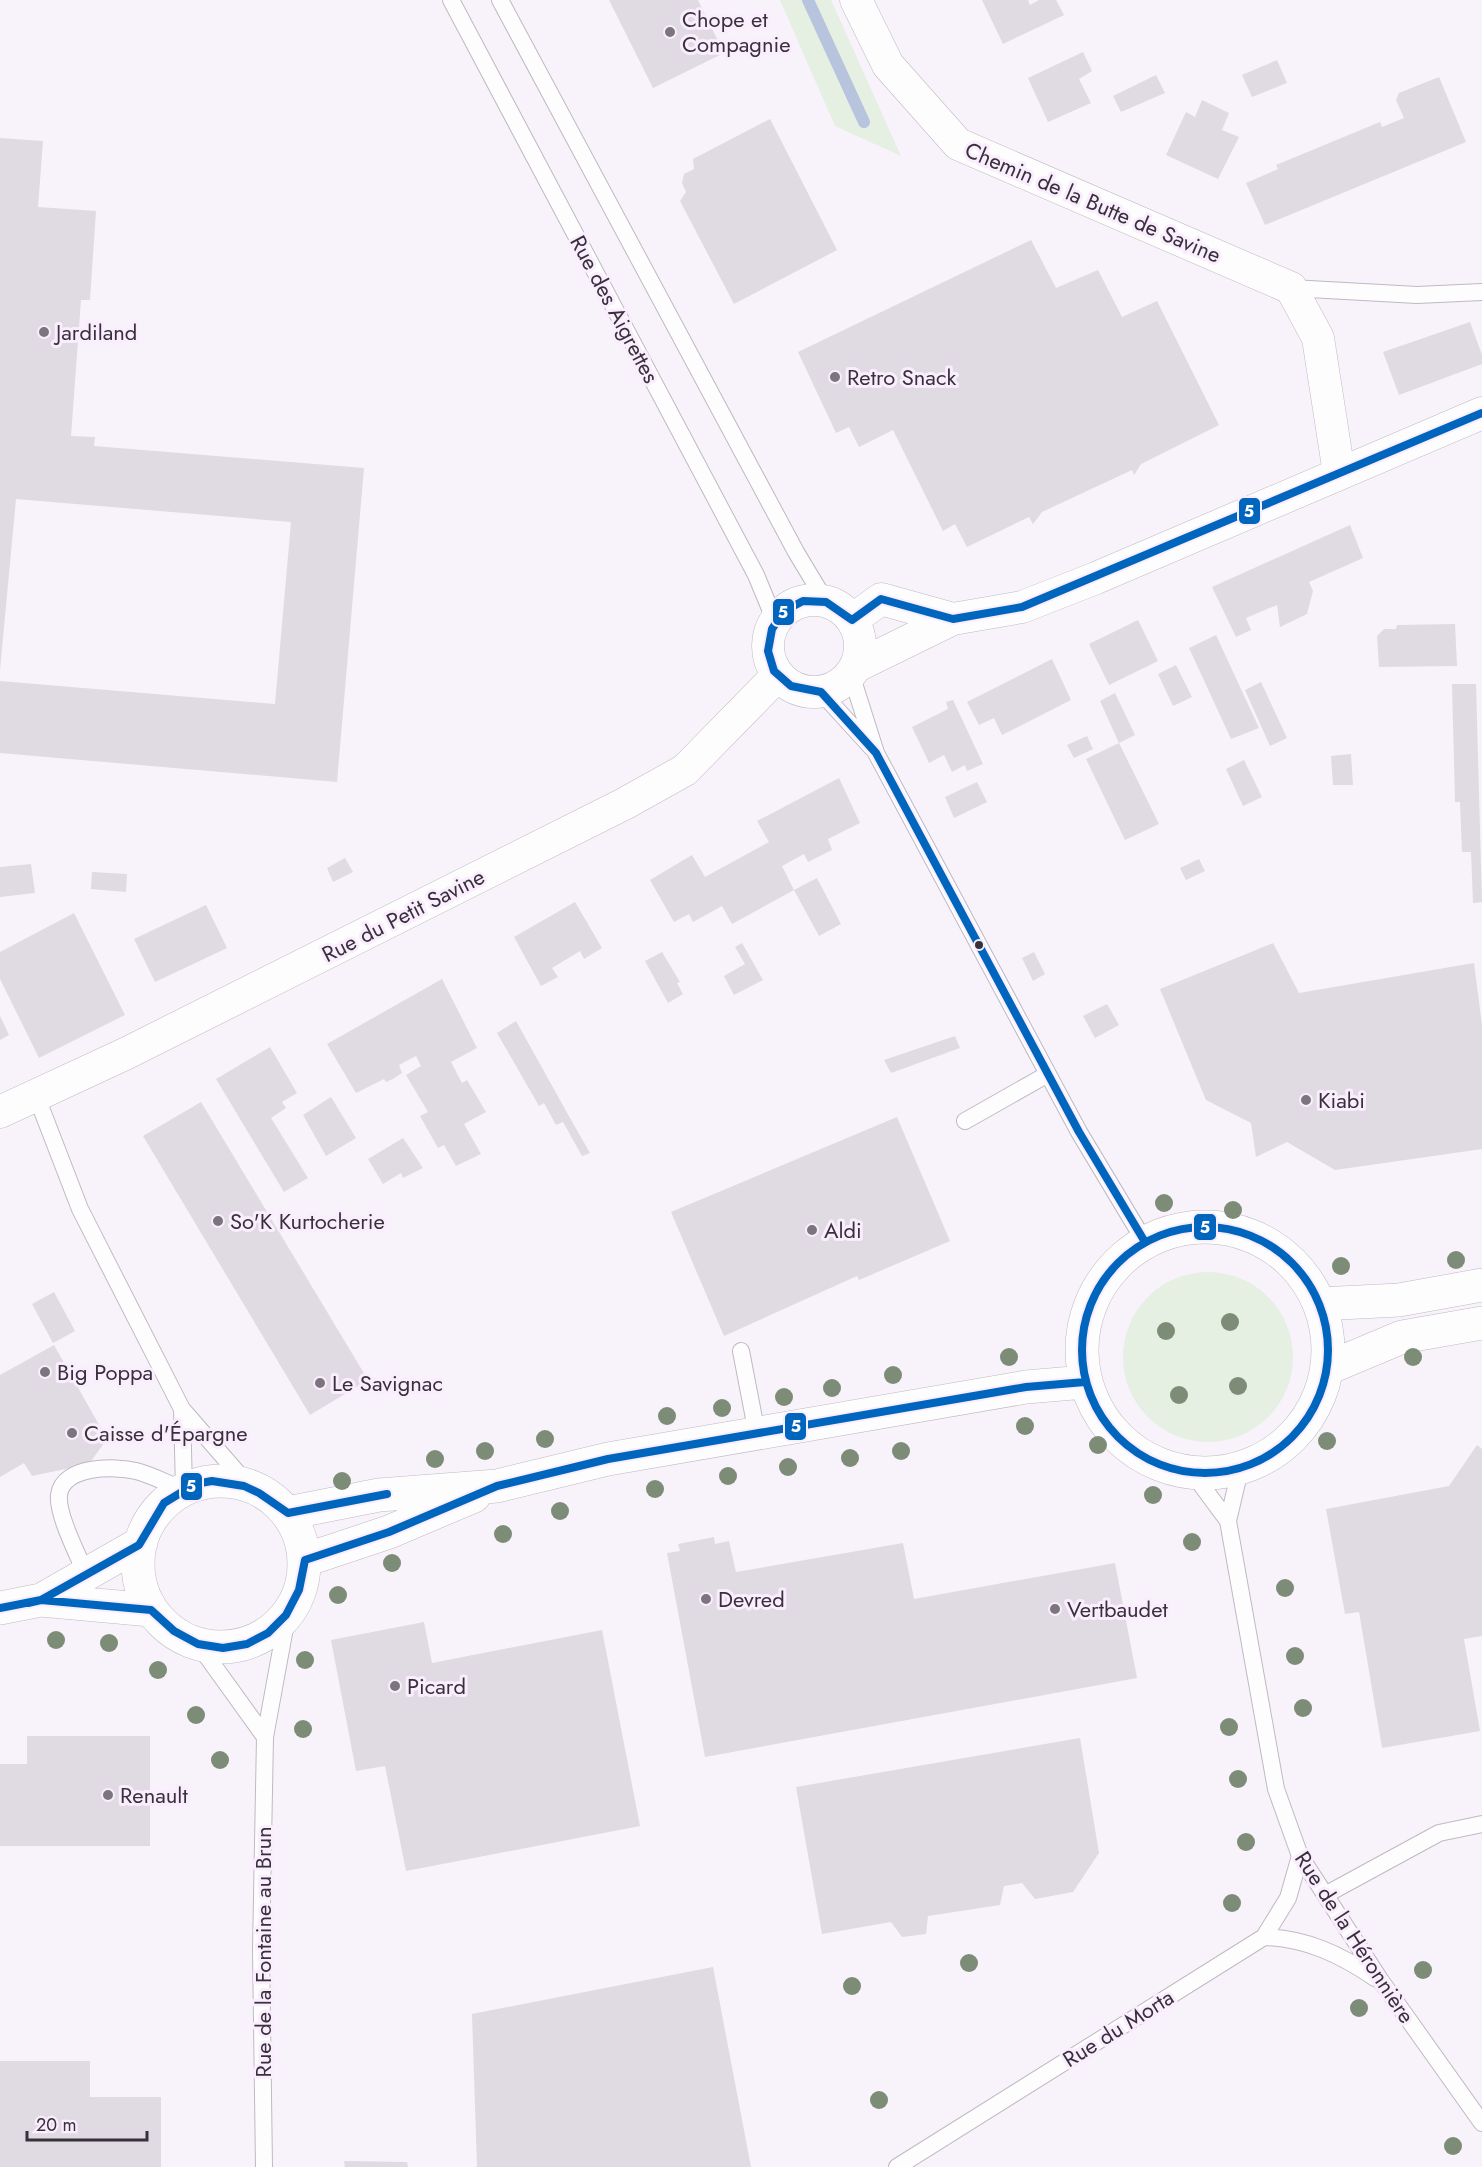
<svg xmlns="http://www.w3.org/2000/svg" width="1482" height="2167" font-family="Jost,sans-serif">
  <rect width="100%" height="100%" fill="#f8f2fa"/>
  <path fill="#e5efe2" d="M780,0H831L901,156L835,126Z
    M1123 1357a85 85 0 1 1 170 0a85 85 0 1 1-170 0Z"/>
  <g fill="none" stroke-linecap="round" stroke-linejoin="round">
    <path stroke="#b8c4de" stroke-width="12" d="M808,0L864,122"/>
  </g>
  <path fill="#e0dae3" d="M609,0H698L724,53L653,88Z
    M982,0H1028L1030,5L1039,0H1056L1064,15L1003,44Z
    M1083,52L1092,71L1079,79L1091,103L1048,122L1028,78Z
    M1277,60L1287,83L1252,97L1242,75Z
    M1156,75L1165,93L1121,112L1113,96Z
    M1439,77L1466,142L1265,225L1246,183L1278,169L1276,165L1380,122L1382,127L1404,118L1396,100L1399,93Z
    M1202,100L1229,113L1222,130L1239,137L1218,179L1166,155L1186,112L1195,117Z
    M770,119L837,250L734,304L680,201L686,192L682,183L684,174L694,169L693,159Z
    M0,138L43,141L38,207L96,211L90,300H81L71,436L95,437L94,446L364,468L337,782L0,753V681L275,704L291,522L16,499L0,670Z
    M1031,240L1056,288L1098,270L1122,317L1157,301L1219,425L1141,464L1134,475L1132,470L1042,512L1033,524L1029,517L967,547L955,524L943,531L893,430L859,447L849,427L836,433L798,352Z
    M1470,322L1482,355V364L1399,395L1383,352Z
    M1350,525L1363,558L1309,582L1313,591L1307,614L1280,627L1277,605L1246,618L1251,630L1236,637L1212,587Z
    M1138,620L1158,661L1109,685L1089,644Z
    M1455,624L1457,666L1379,667L1377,636L1384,629H1396L1397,625Z
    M1216,635L1259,728L1231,739L1189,648Z
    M1052,659L1071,700L1002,735L994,718L979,725L967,702Z
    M1176,665L1192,697L1173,706L1158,674Z
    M1261,682L1287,738L1270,746L1245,690Z
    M1452,684H1476L1482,902L1473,903L1471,852H1462L1460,802H1455Z
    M1115,693L1135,735L1119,743L1100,701Z
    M953,700L983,764L967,771L965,765L952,772L944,755L929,763L912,727L948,709L946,702Z
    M1087,736L1093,749L1074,758L1067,745Z
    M1119,743L1159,824L1125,840L1086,759Z
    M1351,754L1353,785H1333L1331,756Z
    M1244,760L1262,797L1243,806L1226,769Z
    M839,778L860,823L828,839L832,850L808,862L804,854L782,866L794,890L732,924L722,906L693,922L689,914L674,922L650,880L692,855L705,877L769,842L757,821Z
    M977,782L987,802L954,818L945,797Z
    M345,858L353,872L333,882L327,868Z
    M1199,859L1205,871L1186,880L1180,868Z
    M31,864L35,893L0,897V867Z
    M92,872L127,874L126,892L91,889Z
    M817,878L841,924L819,936L794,890Z
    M575,902L602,948L584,959L580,951L552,968L558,977L541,986L514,937Z
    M206,905L227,948L155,982L134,939Z
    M74,913L125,1015L39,1058L0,979V952Z
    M742,943L763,980L734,995L724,976L745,964L735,947Z
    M1273,943L1299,993L1474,963L1482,1025V1149L1335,1170L1287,1142L1256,1157L1251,1123L1206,1100L1160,989Z
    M662,952L680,982L677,983L683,994L668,1003L645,961Z
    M1034,952L1045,974L1033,981L1022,958Z
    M442,979L477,1048L451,1062L462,1083L467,1080L486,1112L464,1124L481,1154L456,1166L444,1145L438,1148L420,1116L428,1112L406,1075L421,1066L416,1056L399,1065L402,1073L393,1079L386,1082L384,1079L356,1093L327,1044Z
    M1107,1004L1119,1025L1095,1038L1083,1016Z
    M0,1016L9,1035L0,1040Z
    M516,1021L570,1118L590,1153L582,1156L563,1122L556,1125L544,1103L539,1106L497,1033Z
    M955,1036L960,1048L891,1073L884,1060Z
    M270,1047L297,1093L282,1102L286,1108L271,1118L308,1178L284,1192L216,1079Z
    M331,1097L356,1138L326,1156L303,1115Z
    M201,1102L368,1380L310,1415L143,1136Z
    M897,1117L950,1241L859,1280L857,1276L724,1336L671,1212Z
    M403,1138L423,1168L403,1178L401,1173L383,1184L368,1159Z
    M54,1292L75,1331L53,1343L32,1304Z
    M54,1345L107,1439L89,1464L32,1476L24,1463L0,1477V1375Z
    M1477,1445L1482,1449V1636L1464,1639L1480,1731L1382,1748L1359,1612L1345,1614L1326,1509L1449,1486Z
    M714,1537L715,1544L729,1541L736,1572L903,1543L914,1599L1115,1563L1137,1678L705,1757L667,1553L680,1551L678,1544Z
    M424,1622L432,1663L602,1630L640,1826L406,1871L385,1766L356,1771L331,1640Z
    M27,1736H150V1846H0V1764H27Z
    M1080,1738L1099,1853L1073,1892L1035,1899L1022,1883L1004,1886L1000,1905L928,1916L926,1934L902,1937L891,1922L822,1934L796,1787Z
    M713,1967L751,2167H477L472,2014Z
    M0,2061H90V2097H161V2167H0Z
    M344,2161L407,2162L408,2167H345Z"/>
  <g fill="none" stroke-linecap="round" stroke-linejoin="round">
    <defs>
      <path id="lane" d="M451,0L756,575L775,621
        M500,0L796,552L826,602
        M1291,288L1417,295L1482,292
        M851,674L876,753L1079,1132L1145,1242
        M821,692L872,748
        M36,1095L80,1209L182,1409L248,1485
        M965,1121L1048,1074
        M741,1351L757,1434
        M1240,1470L1228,1521L1276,1789L1300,1856L1381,1981L1482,2123
        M1194,1475L1228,1521
        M86,1574C78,1555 57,1515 59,1495C63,1465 115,1466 136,1471C152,1475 168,1484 184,1490L182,1409
        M198,1644L265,1737
        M1325,1895L1439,1833L1482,1824
        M1264,1937C1306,1938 1341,1955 1375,1978
        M264,2167L261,1950L265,1737L287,1617
        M897,2167L1264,1937L1288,1898L1300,1856"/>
      <path id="street" d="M856,0L888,65L958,144L1291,288L1318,338L1339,473
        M768 646a46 46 0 1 1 92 0a46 46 0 1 1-92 0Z
        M852,620L881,599L953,619
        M855,667L953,619L1022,607L1096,578L1482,413
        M0,1112L127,1053L624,804L685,770L778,675"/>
      <path id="secondary" d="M1082 1350a123 123 0 1 1 246 0a123 123 0 1 1-246 0Z
        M1320,1304L1399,1300L1482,1285
        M1328,1368L1402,1337L1482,1323
        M138 1564a83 83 0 1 1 166 0a83 83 0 1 1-166 0Z
        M288,1513L379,1495L497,1486L608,1459L1026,1387L1085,1382
        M305,1560L389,1532L474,1496
        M41,1600L141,1543
        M0,1608L41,1600L151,1610"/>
    </defs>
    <use href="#lane" stroke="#bfb9c2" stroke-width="18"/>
    <use href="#street" stroke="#bfb9c2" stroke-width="33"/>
    <use href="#secondary" stroke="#bfb9c2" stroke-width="34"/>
    <use href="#lane" stroke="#fefdfe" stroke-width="16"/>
    <use href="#street" stroke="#fefdfe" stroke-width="32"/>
    <use href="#secondary" stroke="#fefdfe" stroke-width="33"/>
    <defs>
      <path id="bus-1" d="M1082 1350a123 123 0 1 1 246 0a123 123 0 1 1-246 0Z
        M1145,1242L1079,1132L876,753L821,692L791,686L774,671L768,651L772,629L784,611L803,601L826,602L852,620L881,599L953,619L1022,607L1482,413
        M28,1603L41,1600L139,1545L164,1503L195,1484L212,1481L244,1486L259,1493L288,1513L387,1494
        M0,1608L41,1600L151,1610L174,1631L198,1644L223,1648L247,1644L268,1633L286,1615L299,1590L305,1560L389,1532L497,1486L608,1459L1026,1387L1085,1382"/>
    </defs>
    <use href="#bus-1" stroke="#faeefe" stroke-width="12"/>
    <use href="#bus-1" stroke="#0065bd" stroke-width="8"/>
  </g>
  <g fill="#7c8c76">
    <circle cx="1164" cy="1203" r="9"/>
    <circle cx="1233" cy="1210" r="9"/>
    <circle cx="1456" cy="1260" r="9"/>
    <circle cx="1341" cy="1266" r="9"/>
    <circle cx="1230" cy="1322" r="9"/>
    <circle cx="1166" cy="1331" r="9"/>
    <circle cx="1009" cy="1357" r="9"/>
    <circle cx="1413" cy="1357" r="9"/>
    <circle cx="893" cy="1375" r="9"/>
    <circle cx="1238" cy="1386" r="9"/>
    <circle cx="832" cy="1388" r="9"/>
    <circle cx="1179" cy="1395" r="9"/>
    <circle cx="784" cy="1397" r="9"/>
    <circle cx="722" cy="1408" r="9"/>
    <circle cx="667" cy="1416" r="9"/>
    <circle cx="1025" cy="1426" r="9"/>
    <circle cx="545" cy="1439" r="9"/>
    <circle cx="1327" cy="1441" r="9"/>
    <circle cx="1098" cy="1445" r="9"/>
    <circle cx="485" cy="1451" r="9"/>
    <circle cx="901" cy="1451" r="9"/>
    <circle cx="850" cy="1458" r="9"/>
    <circle cx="435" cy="1459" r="9"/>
    <circle cx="788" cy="1467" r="9"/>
    <circle cx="728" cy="1476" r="9"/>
    <circle cx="342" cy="1481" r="9"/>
    <circle cx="655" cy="1489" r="9"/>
    <circle cx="1153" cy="1495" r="9"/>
    <circle cx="560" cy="1511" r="9"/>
    <circle cx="503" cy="1534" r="9"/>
    <circle cx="1192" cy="1542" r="9"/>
    <circle cx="392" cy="1563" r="9"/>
    <circle cx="1285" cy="1588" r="9"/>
    <circle cx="338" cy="1595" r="9"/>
    <circle cx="56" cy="1640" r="9"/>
    <circle cx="109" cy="1643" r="9"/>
    <circle cx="1295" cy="1656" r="9"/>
    <circle cx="305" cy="1660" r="9"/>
    <circle cx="158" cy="1670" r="9"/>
    <circle cx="1303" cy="1708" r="9"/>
    <circle cx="196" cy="1715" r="9"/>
    <circle cx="1229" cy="1727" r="9"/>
    <circle cx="303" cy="1729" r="9"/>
    <circle cx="220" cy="1760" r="9"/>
    <circle cx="1238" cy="1779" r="9"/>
    <circle cx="1246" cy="1842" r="9"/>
    <circle cx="1232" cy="1903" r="9"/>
    <circle cx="969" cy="1963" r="9"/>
    <circle cx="1423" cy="1970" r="9"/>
    <circle cx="852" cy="1986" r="9"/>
    <circle cx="1359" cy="2008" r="9"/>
    <circle cx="879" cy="2100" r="9"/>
    <circle cx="1453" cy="2146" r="9"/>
  </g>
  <g fill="#7b757e" stroke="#faeefe" stroke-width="2">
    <circle cx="670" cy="32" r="6"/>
    <circle cx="44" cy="332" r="6"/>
    <circle cx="835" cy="377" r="6"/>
    <circle cx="1306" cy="1100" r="6"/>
    <circle cx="218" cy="1221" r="6"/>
    <circle cx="812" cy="1230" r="6"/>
    <circle cx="45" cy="1372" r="6"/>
    <circle cx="320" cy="1383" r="6"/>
    <circle cx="72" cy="1433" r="6"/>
    <circle cx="706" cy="1599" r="6"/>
    <circle cx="1055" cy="1609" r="6"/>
    <circle cx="395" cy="1686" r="6"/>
    <circle cx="108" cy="1795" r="6"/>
  </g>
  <circle fill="#38313b" stroke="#faeefe" stroke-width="2" cx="979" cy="945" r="5"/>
  <g text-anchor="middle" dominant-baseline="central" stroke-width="6" stroke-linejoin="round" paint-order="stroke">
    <g font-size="22" fill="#38313b" stroke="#faeefe" text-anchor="start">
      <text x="682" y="19">Chope et<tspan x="682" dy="25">Compagnie</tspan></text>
      <text x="56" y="332">Jardiland</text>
      <text x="847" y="377">Retro Snack</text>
      <text x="1318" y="1100">Kiabi</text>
      <text x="230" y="1221">So'K Kurtocherie</text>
      <text x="824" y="1230">Aldi</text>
      <text x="57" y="1372">Big Poppa</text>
      <text x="332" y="1383">Le Savignac</text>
      <text x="84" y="1433">Caisse d'Épargne</text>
      <text x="718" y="1599">Devred</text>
      <text x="1067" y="1609">Vertbaudet</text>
      <text x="407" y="1686">Picard</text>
      <text x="120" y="1795">Renault</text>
    </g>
    <g font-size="22" fill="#38313b" stroke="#faeefe">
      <text transform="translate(1093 202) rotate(23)">Chemin de la Butte de Savine</text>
      <text transform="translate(615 309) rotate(62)">Rue des Aigrettes</text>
      <text transform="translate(403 915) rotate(-27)">Rue du Petit Savine</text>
      <text transform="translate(1355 1937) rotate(57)">Rue de la Héronnière</text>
      <text transform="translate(263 1952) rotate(-90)">Rue de la Fontaine au Brun</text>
      <text transform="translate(1118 2028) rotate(-32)">Rue du Morta</text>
    </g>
  </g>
  <g stroke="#faeefe" stroke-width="2">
    <rect x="1238" y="497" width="23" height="28" rx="6" fill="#0065bd"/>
    <rect x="772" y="598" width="23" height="28" rx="6" fill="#0065bd"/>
    <rect x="1193" y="1213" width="24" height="28" rx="6" fill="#0065bd"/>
    <rect x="784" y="1412" width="23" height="29" rx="6" fill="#0065bd"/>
    <rect x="180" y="1472" width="23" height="29" rx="6" fill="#0065bd"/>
  </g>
  <g font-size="16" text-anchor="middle" font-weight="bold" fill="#fff">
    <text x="1249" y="517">5</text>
    <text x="783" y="618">5</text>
    <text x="1205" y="1233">5</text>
    <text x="796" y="1432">5</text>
    <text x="191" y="1492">5</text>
  </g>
  <path d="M27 2131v9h120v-9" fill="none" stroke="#38313b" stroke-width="3"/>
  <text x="36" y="2131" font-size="18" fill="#38313b" stroke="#faeefe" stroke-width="4.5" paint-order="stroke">20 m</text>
</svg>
